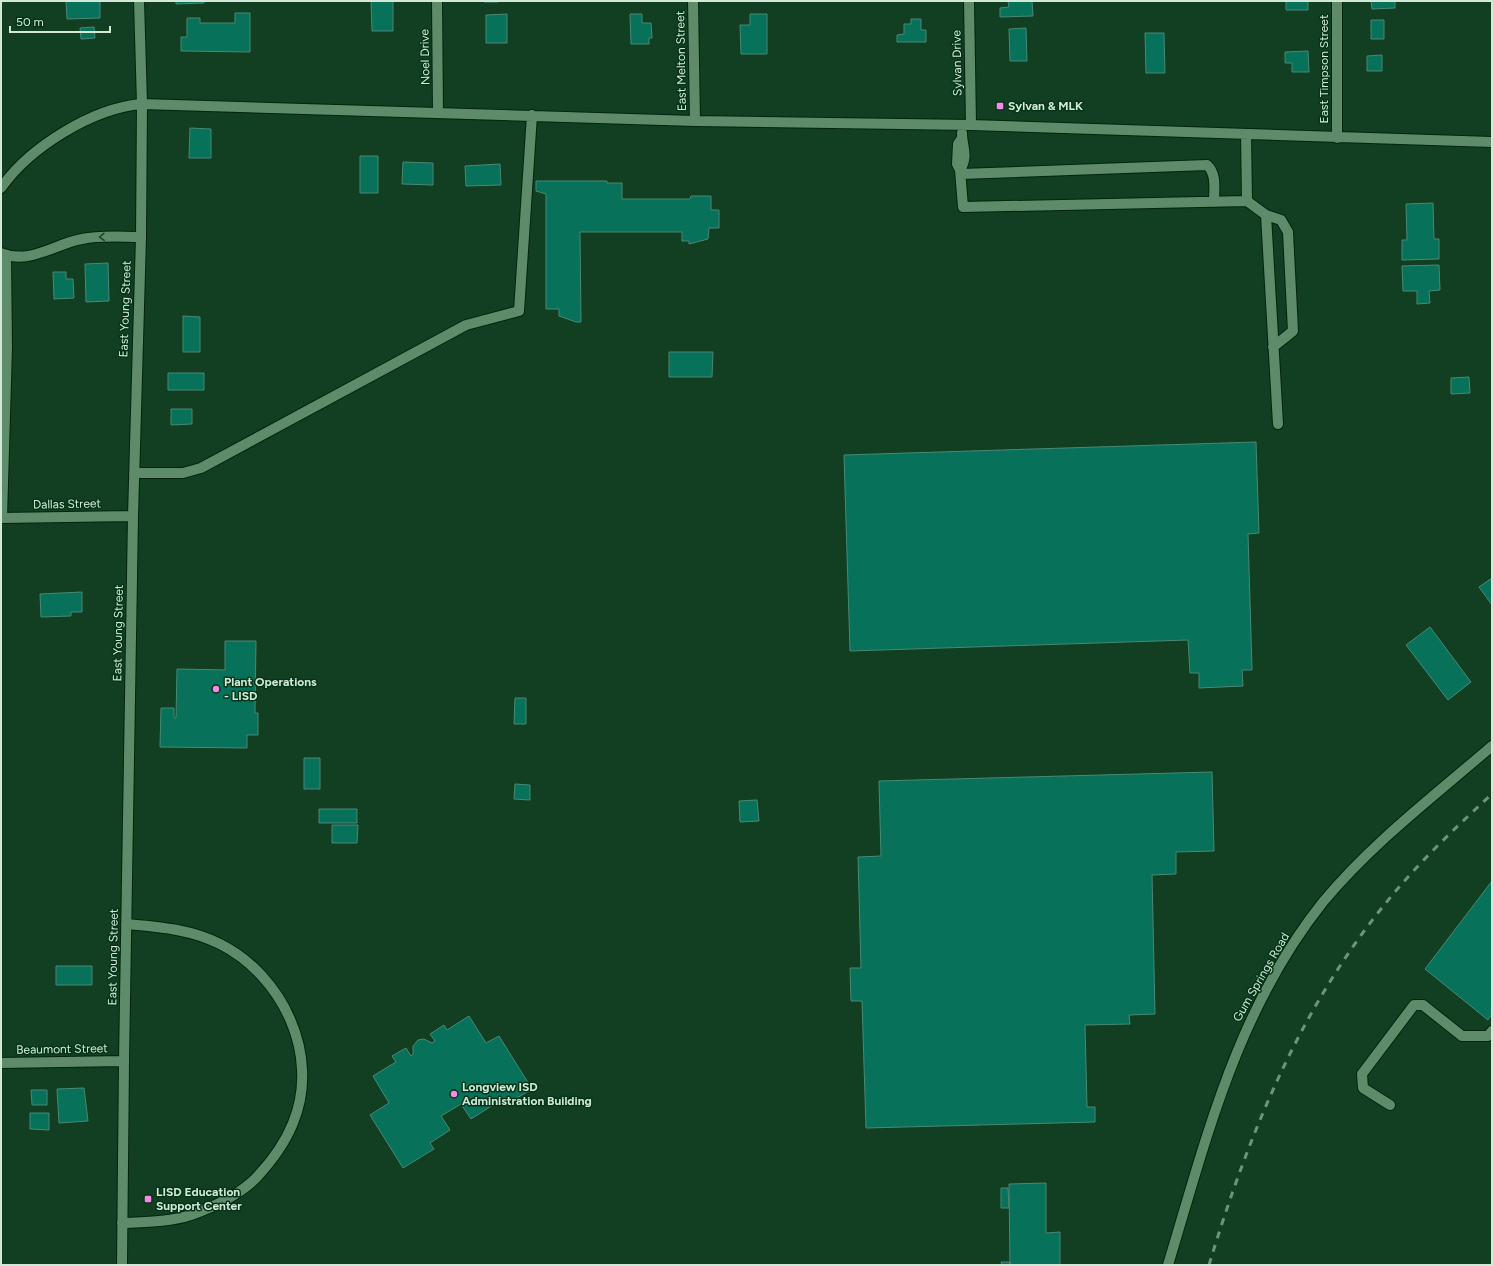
<svg xmlns="http://www.w3.org/2000/svg" width="1493" height="1266" font-family="Figtree,sans-serif">
  <rect width="100%" height="100%" fill="#123f22"/>
  <path fill="#07715a" stroke="#4a8875" d="M66,1H100V18L67,19Z
    M176,1H204V3L176,4Z
    M371,1H393V31H372Z
    M484,1H498V2H484Z
    M1008,1H1032L1033,16L1000,17V8L1009,7Z
    M1286,1H1308V10H1286Z
    M1371,1H1395V8L1372,9Z
    M235,13H250V52L181,51V37H187V18H200V23H235Z
    M507,14V43H486V15Z
    M630,14H642V23H651L652,38H649V44H631Z
    M750,14H767V54H741L740,25H750Z
    M911,19H921V30H926V42H897V35L904,34V24H911Z
    M1371,20H1384V39H1371Z
    M94,27L95,38L81,39L80,28Z
    M1026,28L1027,61H1010L1009,29Z
    M1145,33H1164L1165,73H1146Z
    M1308,51L1309,72H1292V63H1285V52Z
    M1382,55V71H1367V56Z
    M190,128L211,129V158H189Z
    M360,156H378V193H360Z
    M403,162L433,163V185L402,184Z
    M500,164L501,185L466,186L465,166Z
    M536,181H607V183H622V199H690L691,196H711V210H719V228H709L708,239L689,244V241H682V232H580L581,322H576L559,316V309H546V194L536,191Z
    M1433,203L1434,239H1439V259L1402,260V240H1407L1406,204Z
    M108,263L109,301L86,302L85,264Z
    M1439,265L1440,290L1429,291L1430,303L1417,304V291H1403L1402,266Z
    M53,272H66V279H73L74,298L54,299Z
    M183,316L200,317V352H183Z
    M669,352H713L712,377H669Z
    M168,373H204V390H168Z
    M1469,377L1470,393L1451,394V378Z
    M171,409H192V424L171,425Z
    M1256,442L1259,533L1248,534L1252,670H1242L1243,686L1199,688V673H1190L1188,640L850,651L844,455Z
    M1492,578V605L1479,587Z
    M82,592V612H71V616L41,617L40,594Z
    M1430,627L1471,682L1448,700L1406,645Z
    M225,641H256L255,713H258V735H247V748L160,747L161,708H174V718H176L177,669L225,670Z
    M515,698H526V724H514Z
    M304,758H320V789H304Z
    M1212,772L1214,851L1176,852V874L1152,875L1155,1014L1129,1015L1130,1024L1085,1025L1087,1107H1095V1122L866,1128L862,1001H851L850,968H861L858,857L881,856L879,781Z
    M515,784L530,785V800L514,799Z
    M757,800L759,821L740,822L739,801Z
    M319,809H357V823H319Z
    M332,825H358L357,843H332Z
    M1492,881V1014L1488,1020L1425,969Z
    M56,966H92V985H56Z
    M469,1016L486,1043L499,1036L532,1089L507,1104L504,1098L471,1119L461,1104L441,1116L450,1130L430,1143L434,1149L403,1168L370,1115L389,1103L373,1076L396,1062L392,1056L406,1048L411,1056L413,1054V1046L418,1040L424,1039L432,1043L435,1041L430,1034L444,1025L447,1030Z
    M84,1088L88,1121L59,1123L57,1089Z
    M31,1090H47V1105H32Z
    M30,1113H49V1130L30,1129Z
    M1046,1183V1233L1060,1232V1265H1010L1009,1184Z
    M1001,1188H1008L1009,1208H1001Z
    M1001,1262H1010V1265H1002Z"/>
  <g fill="none" stroke-linecap="round" stroke-linejoin="round">
    <defs>
      <path id="minor" d="M437,1L438,113
        M693,1L695,121
        M969,1L971,125
        M962,138L958,144L957,164L960,170L963,207L1247,201L1246,134
        M1337,138V1
        M960,170C969,156 962,147 962,133
        M961,174L1207,165C1217,174 1214,189 1214,202
        M1,188C29,148 92,108 142,104L695,121L971,125L1492,142
        M1247,201L1266,215L1278,424
        M1266,215L1281,220L1288,232L1293,331L1273,347
        M1,253C30,265 54,244 82,239C101,235 121,237 141,237
        M134,473H183L201,468L466,325L519,311L532,115
        M1,518L133,516
        M2,518L7,347L6,255
        M1,1063L124,1061
        M1390,1105L1363,1088L1362,1074L1414,1005H1423L1462,1036H1488L1492,1031
        M122,1223C145,1222 170,1222 191,1215C213,1207 239,1195 256,1178C271,1162 285,1143 293,1123C321,1055 282,975 220,944C190,929 159,927 126,924
        M122,1265L124,1061L133,516L141,237L142,104L139,1
        M1168,1265C1207,1136 1237,1010 1323,902C1372,843 1434,796 1492,746"/>
    </defs>
    <use href="#minor" stroke="#02240f" stroke-width="12"/>
    <use href="#minor" stroke="#5e8b6a" stroke-width="10"/>
    <path stroke="#6f927a" stroke-width="3" stroke-dasharray="7 7" stroke-linecap="butt" d="M1209,1265C1248,1136 1299,1010 1385,904C1417,864 1455,828 1492,794"/>
  </g>
  <defs><path id="oneway-chevron" d="M-2-3.5L2.5 0L-2 3.5" fill="none" stroke-width="1.6" stroke-linecap="round" stroke-linejoin="round"/></defs>
  <use stroke="#1b4a2d" href="#oneway-chevron" transform="translate(102 237) rotate(178)"/>
  <g fill="#f888ea" stroke="#053519" stroke-width="1.5">
    <rect x="996" y="102" width="8" height="8" rx="2"/>
    <circle cx="216" cy="689" r="4"/>
    <circle cx="454" cy="1094" r="4"/>
    <rect x="144" y="1195" width="8" height="8" rx="2"/>
  </g>
  <g text-anchor="middle" dominant-baseline="central" stroke-width="3" stroke-linejoin="round" paint-order="stroke">
    <g font-size="12" fill="#d1e9d6" stroke="#053519">
      <text transform="translate(425 57) rotate(-91)">Noel Drive</text>
      <text transform="translate(681 61) rotate(-91)">East Melton Street</text>
      <text transform="translate(957 63) rotate(-91)">Sylvan Drive</text>
      <text transform="translate(1324 69) rotate(-90)">East Timpson Street</text>
      <text transform="translate(125 309) rotate(-88)">East Young Street</text>
      <text transform="translate(67 504) rotate(-1)">Dallas Street</text>
      <text transform="translate(118 633) rotate(-89)">East Young Street</text>
      <text transform="translate(113 957) rotate(-89)">East Young Street</text>
      <text transform="translate(1261 977) rotate(-60)">Gum Springs Road</text>
      <text transform="translate(62 1049) rotate(-1)">Beaumont Street</text>
    </g>
    <g font-size="12" font-weight="bold" fill="#d1e9d6" stroke="#053519" text-anchor="start">
      <text x="1008" y="106">Sylvan &amp; MLK</text>
      <text x="224" y="682">Plant Operations<tspan x="224" dy="14">- LISD</tspan></text>
      <text x="462" y="1087">Longview ISD<tspan x="462" dy="14">Administration Building</tspan></text>
      <text x="156" y="1192">LISD Education<tspan x="156" dy="14">Support Center</tspan></text>
    </g>
  </g>
  <rect width="1493" height="1266" fill="none" stroke="#d1e9d6" stroke-width="4"/>
  <path d="M10 26v6h100v-6" fill="none" stroke="#d1e9d6" stroke-width="2"/>
  <text x="16" y="26" font-size="12" fill="#d1e9d6" stroke="#053519" stroke-width="3" paint-order="stroke">50 m</text>
</svg>
